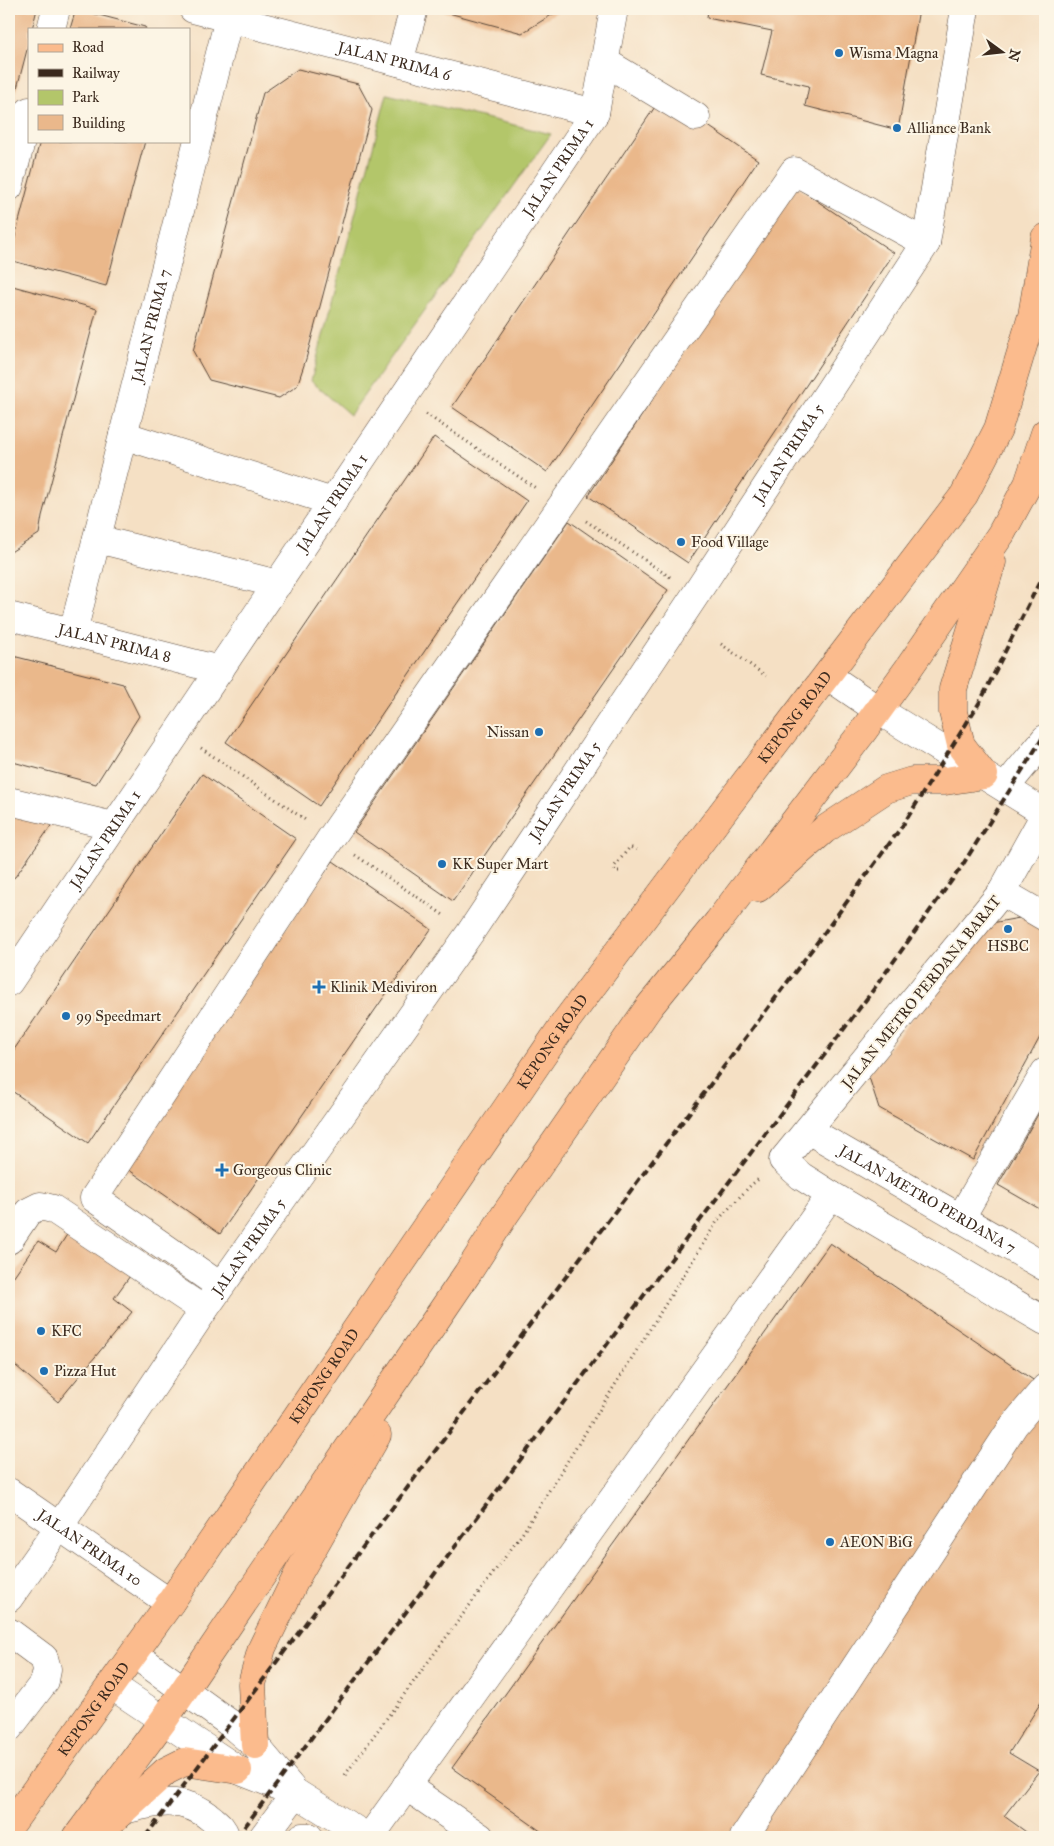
<svg xmlns="http://www.w3.org/2000/svg" width="1054" height="1846" font-family="'IM FELL Great Primer',serif">
  <rect width="100%" height="100%" fill="#fcf5e5"/>
  <filter id="ink" filterUnits="userSpaceOnUse"><feTurbulence type="fractalNoise" baseFrequency=".02" numOctaves="2"/><feDisplacementMap in="SourceGraphic" scale="10" xChannelSelector="R" yChannelSelector="G"/><feConvolveMatrix kernelMatrix="1 2 1 2 8 2 1 2 1" color-interpolation-filters="sRGB"/></filter>
  <filter id="wash" filterUnits="userSpaceOnUse"><feTurbulence type="fractalNoise" baseFrequency=".0096" numOctaves="4" result="noise"/><feDisplacementMap in="SourceGraphic" scale="20" xChannelSelector="R" yChannelSelector="G"/><feGaussianBlur stdDeviation="1.12" result="paint"/><feColorMatrix in="noise" values="0 0 0 0 0 0 0 0 0 0 0 0 0 0 0 0 0 1.4 0 .05"/><feComposite in="paint" operator="in"/></filter>
  <g filter="url(#wash)">
    <rect width="100%" height="100%" fill="#f5e0c4"/>
    <path fill="#b3c66a" stroke="#777844" d="M387,94L551,134L350,415L311,381Z"/>
    <g id="blocks">
      <path fill="#eab88b" d="M9,9H37L32,29H29V42L9,119Z
        M76,9L145,27L146,29H70Z
        M434,9H559L558,11L522,33Z
        M708,9H919L898,130L805,106L809,86L761,75L772,31L707,18Z
        M298,69L358,84L372,110L306,359L297,386L279,398L209,380L193,351L263,93Z
        M663,95L758,160L547,472L452,407Z
        M40,141H145L106,286L9,260Z
        M795,186L894,253L688,563L588,496Z
        M9,285L97,309L42,516L39,534L9,553Z
        M434,437L527,501L319,806L226,742Z
        M569,521L668,590L453,901L354,832Z
        M9,655L123,684L139,716L96,784L9,761Z
        M202,774L296,839L88,1143L9,1089V1057Z
        M9,811L53,823L15,877L9,880Z
        M333,861L431,929L220,1234L122,1165Z
        M1025,917L1045,930V1028L973,1160L879,1108L868,1074L986,924Z
        M1045,1102V1212L998,1185Z
        M68,1233L135,1269L114,1298L132,1312L58,1402L9,1360V1283L38,1241L56,1252Z
        M830,1243L1045,1388V1696L1009,1753L1039,1771L1004,1816L1033,1837H549L452,1768Z"/>
    </g>
  </g>
  <g filter="url(#ink)">
    <use href="#blocks" fill-opacity="0" stroke="#574537" stroke-width="1"/>
    <g fill="none" stroke-linecap="round" stroke-linejoin="round">
      <defs>
        <g id="minor">
          <path id="s1" d="M193,9L595,113"/>
          <path d="M51,29L56,9"/>
          <path d="M399,62L414,9"/>
          <path d="M605,62L696,117"/>
          <path d="M9,187L29,111"/>
          <path d="M123,435L333,502"/>
          <path d="M97,539L278,584"/>
          <path id="s2" d="M9,616L220,670"/>
          <path id="s3" d="M73,632L229,18"/>
          <path d="M828,676L878,710L1045,813"/>
          <path d="M1005,788L1045,739"/>
          <path d="M9,801L114,826"/>
          <path d="M1045,814L1002,892L783,1160L801,1176L831,1195L1045,1321"/>
          <path d="M1002,892L1045,917"/>
          <path id="s4" d="M9,982L595,113L614,9"/>
          <path id="s5" d="M808,1130L1045,1267"/>
          <path d="M960,1219L1045,1072"/>
          <path d="M9,1240L28,1212L40,1206L53,1209L204,1310"/>
          <path d="M220,1286L94,1198L331,838L794,171L926,243"/>
          <path id="s6" d="M9,1492L170,1603"/>
          <path id="s7" d="M9,1598L59,1527L204,1310L470,933L696,594L926,243L965,9"/>
          <path d="M9,1632L44,1658L47,1669L45,1681L9,1728"/>
          <path d="M134,1654L228,1722L255,1745L293,1790"/>
          <path d="M111,1685L238,1770L296,1793L367,1837"/>
          <path d="M406,1786L480,1837"/>
          <path d="M121,1811C153,1802 185,1795 212,1819C219,1825 223,1828 226,1837"/>
          <path d="M263,1837L296,1793"/>
          <path d="M302,1837H309"/>
          <path d="M370,1837L831,1195"/>
          <path d="M744,1837L1014,1425L1045,1388"/>
        </g>
        <g id="major">
          <path d="M758,888L824,830L886,789L912,781H945L984,775L961,745L953,712V689L992,562"/>
          <path d="M255,1745L252,1684L262,1648L298,1574L377,1435"/>
          <path id="s8" d="M9,1827L170,1603L566,1021L725,809L964,495L998,429L1032,316L1045,238"/>
          <path d="M77,1837L163,1721L467,1274L506,1213L649,1007L718,922L861,734L908,669L1001,534L1028,484L1045,433"/>
          <path d="M94,1837L166,1771L184,1762L238,1770"/>
        </g>
      </defs>
      <use href="#minor" stroke="#574537" stroke-width="29"/>
      <use href="#major" stroke="#574537" stroke-width="29"/>
      <path stroke="#574537" stroke-width="3" stroke-dasharray="1 4" stroke-linecap="butt" d="M426,414L537,489
        M586,521L673,579
        M721,644L766,676
        M201,748L307,821
        M355,855L445,916
        M619,871H615L614,867L630,847L636,850
        M345,1775L522,1534L718,1220L751,1185L760,1178"/>
      <use href="#minor" stroke="#fff" stroke-width="28"/>
      <use href="#major" stroke="#fbbb8d" stroke-width="28"/>
      <path stroke="#3b2a1e" stroke-width="4" stroke-dasharray="8 4" stroke-linecap="butt" d="M145,1837L816,944L903,825L981,700L1045,571
        M237,1837L871,993L960,869L1045,734"/>
    </g>
  </g>
  <g fill="#1f6fb2" stroke="#fcf5e5" stroke-width="2">
    <circle cx="839" cy="53" r="5"/>
    <circle cx="897" cy="128" r="5"/>
    <circle cx="681" cy="542" r="5"/>
    <circle cx="539" cy="732" r="5"/>
    <circle cx="442" cy="864" r="5"/>
    <circle cx="1008" cy="929" r="5"/>
    <path d="M316.5 979.5h5v5h5v5h-5v5h-5v-5h-5v-5h5z"/>
    <circle cx="66" cy="1016" r="5"/>
    <path d="M219.5 1162.5h5v5h5v5h-5v5h-5v-5h-5v-5h5z"/>
    <circle cx="41" cy="1331" r="5"/>
    <circle cx="44" cy="1371" r="5"/>
    <circle cx="830" cy="1542" r="5"/>
  </g>
  <g text-anchor="middle" dominant-baseline="central" stroke-width="4" stroke-linejoin="round" paint-order="stroke">
    <g font-size="15" fill="#3b2a1e" stroke="#fcf5e5" text-anchor="start">
      <text x="849" y="53">Wisma Magna</text>
      <text x="907" y="128">Alliance Bank</text>
      <text x="691" y="542">Food Village</text>
      <text x="529" y="732" text-anchor="end">Nissan</text>
      <text x="452" y="864">KK Super Mart</text>
      <text x="1008" y="946" text-anchor="middle">HSBC</text>
      <text x="330" y="987">Klinik Mediviron</text>
      <text x="76" y="1016">99 Speedmart</text>
      <text x="233" y="1170">Gorgeous Clinic</text>
      <text x="51" y="1331">KFC</text>
      <text x="54" y="1371">Pizza Hut</text>
      <text x="840" y="1542">AEON BiG</text>
    </g>
    <g font-size="15" fill="#3b2a1e" stroke="#fcf5e5">
      <text stroke="none"><textPath href="#s1" startOffset="208">JALAN PRIMA 6</textPath></text>
      <text stroke="none"><textPath href="#s4" startOffset="982">JALAN PRIMA 1</textPath></text>
      <text stroke="none"><textPath href="#s3" startOffset="316">JALAN PRIMA 7</textPath></text>
      <text stroke="none"><textPath href="#s7" startOffset="1385">JALAN PRIMA 5</textPath></text>
      <text stroke="none"><textPath href="#s4" startOffset="578">JALAN PRIMA 1</textPath></text>
      <text stroke="none"><textPath href="#s2" startOffset="109">JALAN PRIMA 8</textPath></text>
      <text stroke="none"><textPath href="#s8" startOffset="1360">KEPONG ROAD</textPath></text>
      <text stroke="none"><textPath href="#s7" startOffset="980">JALAN PRIMA 5</textPath></text>
      <text stroke="none"><textPath href="#s4" startOffset="172">JALAN PRIMA 1</textPath></text>
      <text transform="translate(921 992) rotate(-51)">JALAN METRO PERDANA BARAT</text>
      <text stroke="none"><textPath href="#s8" startOffset="955">KEPONG ROAD</textPath></text>
      <text stroke="none"><textPath href="#s5" startOffset="138">JALAN METRO PERDANA 7</textPath></text>
      <text stroke="none"><textPath href="#s7" startOffset="425">JALAN PRIMA 5</textPath></text>
      <text stroke="none"><textPath href="#s8" startOffset="550">KEPONG ROAD</textPath></text>
      <text stroke="none"><textPath href="#s6" startOffset="98">JALAN PRIMA 10</textPath></text>
      <text stroke="none"><textPath href="#s8" startOffset="145">KEPONG ROAD</textPath></text>
    </g>
  </g>
  <rect width="1054" height="1846" fill="none" stroke="#fcf5e5" stroke-width="30"/>
  <rect x="28" y="28" width="162" height="115" fill="#fcf5e5" stroke="#afa495"/>
  <rect x="38" y="44" width="25" height="8" fill="#fbbb8d" stroke="#afa495"/>
  <text x="72" y="52" font-size="15" fill="#3b2a1e">Road</text>
  <rect x="38" y="69" width="25" height="8" fill="#3b2a1e" stroke="#afa495"/>
  <text x="72" y="78" font-size="15" fill="#3b2a1e">Railway</text>
  <rect x="38" y="90" width="25" height="15" fill="#b3c66a" stroke="#afa495"/>
  <text x="72" y="102" font-size="15" fill="#3b2a1e">Park</text>
  <rect x="38" y="115" width="25" height="15" fill="#eab88b" stroke="#afa495"/>
  <text x="72" y="128" font-size="15" fill="#3b2a1e">Building</text>
  <g transform="translate(1002 52) rotate(105)" stroke="#fcf5e5" stroke-width="4" paint-order="stroke">
  <path d="M0-4L9 19L0 12L-9 19Z" fill="#3b2a1e"/>
  <text y="-8" font-size="14" font-weight="bold" text-anchor="middle" fill="#3b2a1e">N</text>
  </g>
</svg>
